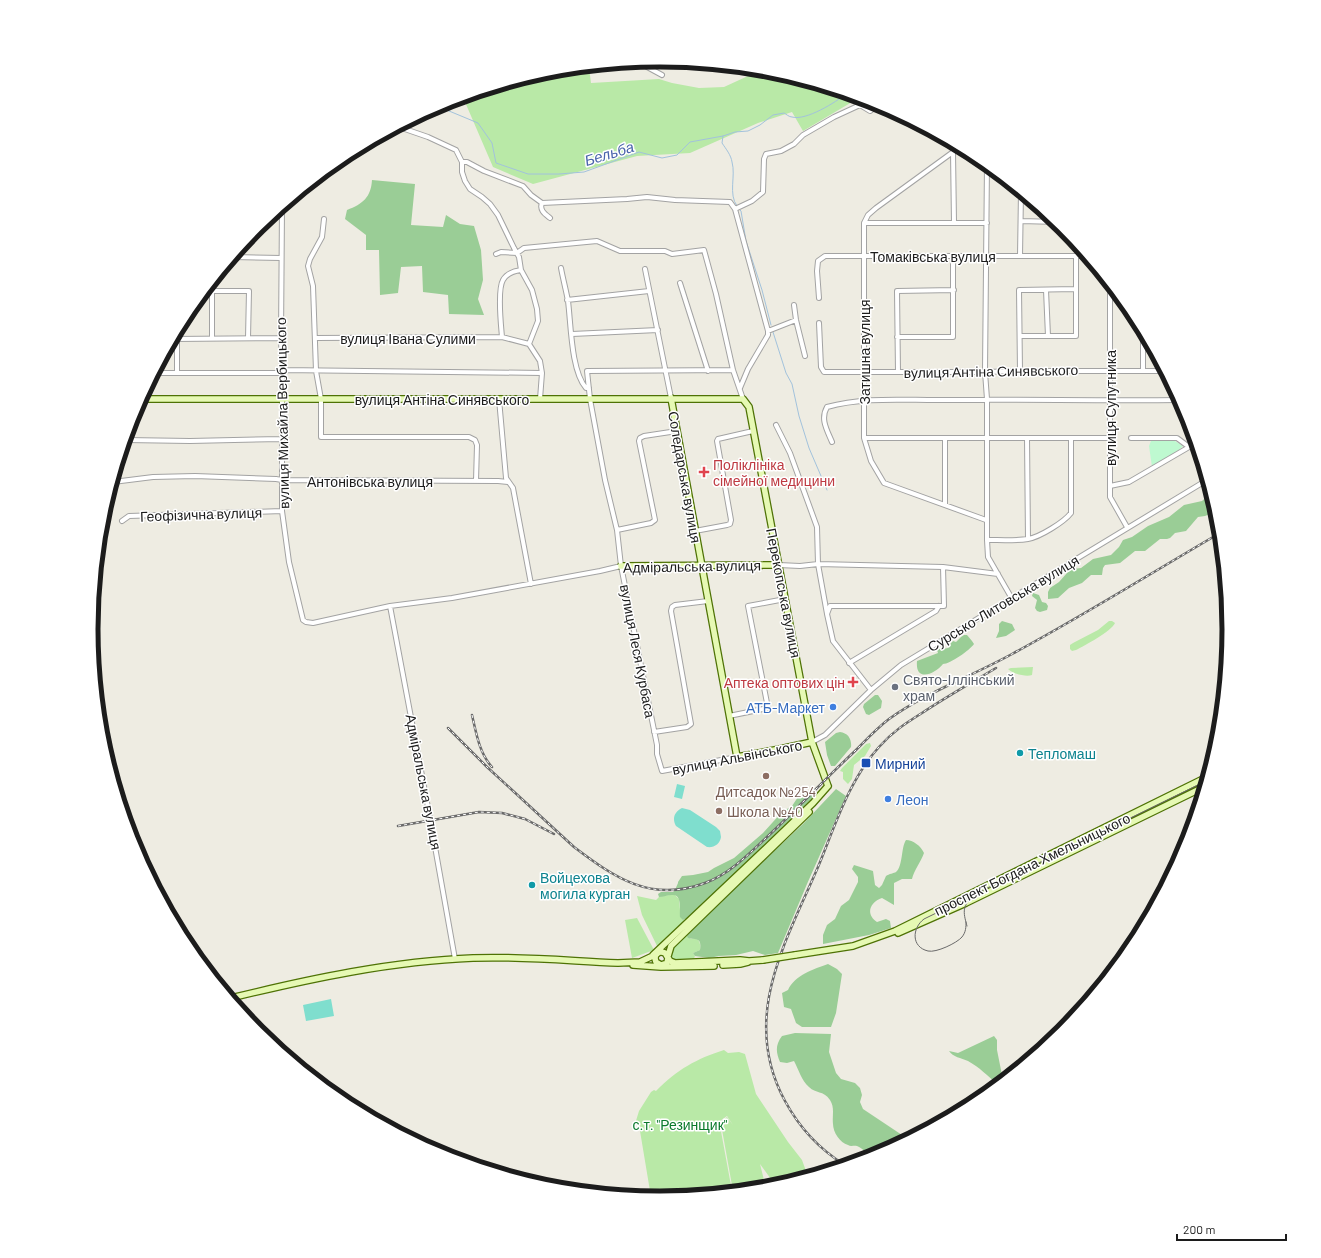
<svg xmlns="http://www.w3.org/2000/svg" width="1321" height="1258" font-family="Barlow,sans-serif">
  <rect width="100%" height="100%" fill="#eeece2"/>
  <path fill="#b9e9a7" d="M589,67L591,83L659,79L672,83L699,88L724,87L761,70L772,71L851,95L852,102L803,131L792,112L758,123L690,153L637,156L533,184L493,167L465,102V97L550,71Z
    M1109,621H1112L1115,623C1112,631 1084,646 1076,650L1072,651L1070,649V645L1073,643L1098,630Z
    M1011,668L1033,667L1032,675C1026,677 1013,674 1008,669Z
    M870,743L871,746L865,756L854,765L852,779L848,784L843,779V772L840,771L842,768L866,744Z
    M674,894L679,899L680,910L683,920L687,919L658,948L642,915L637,896L656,900L659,897Z
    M637,918L654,950L632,958L625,920Z
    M686,934L691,939C699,937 701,943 700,950L693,953L695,956L693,961H674C664,952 679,941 686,934Z
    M724,1050L728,1053L739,1052L745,1054L756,1094L788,1142L802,1160L806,1171L802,1178L799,1177L796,1180L776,1186L760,1164L766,1188L733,1191L721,1124V1122L727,1117L733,1125L727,1116L720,1121V1126L732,1191L660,1198L651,1197L639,1125L635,1124L639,1111L651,1092L654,1090L656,1091C678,1069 696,1059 724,1050Z"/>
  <path fill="#9acd96" d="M372,180L415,184L411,225L443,227L446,215L460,224L474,226L481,250L483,280L478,299L484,315L449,314L448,295L423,292L422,266L401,267L398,293L380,295L379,250H366V235L345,219L347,210C363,204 371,197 372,180Z
    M1211,493L1217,513L1215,512L1205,516L1198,517L1186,531L1175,533L1170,538L1167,539H1160L1145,551H1135L1120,563L1105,565L1103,568L1102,575H1091L1082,583L1069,588L1058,598L1048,599V592L1050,588L1059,582L1067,573L1073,569L1081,568L1093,559L1111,555L1119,547L1123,540L1132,537L1148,526L1169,517L1184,505L1202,501Z
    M1033,593L1039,595L1042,602L1046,603L1048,606L1047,610L1040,612L1037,611L1035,608L1037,600L1032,596Z
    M1002,621L1012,624L1015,630L1006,636L996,638L999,631V624Z
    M964,635H967L972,641L974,644C970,650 950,664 943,664C935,674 915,683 917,661L938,653L937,650C942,647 946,650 950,647V644L953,641L956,642L961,637Z
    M875,695H878L882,701L881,708L869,715L866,714L863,707L864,704Z
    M840,732C848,733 852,739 851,747L835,766H831L827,755L825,742L836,733Z
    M836,789L846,796L807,884L778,953L765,955L753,951L736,955L719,956L709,958L695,956L693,953L700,950C702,937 696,940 688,938L686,934L803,824Z
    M804,794L815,796L810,802L690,917L683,920L680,917C679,911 683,894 672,895C667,895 664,897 659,897L658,894L661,892H673L675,890L678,883V882L682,876L693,875L708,872L714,868L734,858L763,833L782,812L792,806L798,797Z
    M906,840C913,840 921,846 924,853C921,862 914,870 912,879H902L894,883V905L882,898C870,902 865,914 877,922L886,919L890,921L891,928L869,935L823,944V935L827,925L835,919L841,906L849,900L858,882V877L852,869L854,865L873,871L875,885L879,888L882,885L886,876C889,874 894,873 896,872C903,866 901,847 906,840Z
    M828,964L837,969L842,974L836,1013L831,1027H802L796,1023L791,1009L784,1007L782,993L788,990C795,975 814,969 828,964Z
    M795,1033L831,1034L829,1052L836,1073L841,1079L855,1083L860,1088L862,1095L860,1102L863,1109L908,1139L878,1155L872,1157C866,1154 863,1148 857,1146C854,1145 851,1147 848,1145C840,1143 833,1132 833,1124C832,1115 835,1108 830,1100C823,1090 816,1094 809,1087C801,1080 799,1070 794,1061L787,1063L780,1062C776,1053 775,1045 782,1036Z
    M994,1036L997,1040V1050L1003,1080L998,1085C988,1076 979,1067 968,1061C961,1058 953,1057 949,1051L958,1053Z"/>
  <path fill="#bef9d0" d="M1151,441H1175L1183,446L1179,450L1152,467L1149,446Z"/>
  <path fill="#7fdece" d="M677,784L685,786L682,799L674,797Z
    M682,808L690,810L716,827L720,831L721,837C720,844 714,848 707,847L676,826C672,819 674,812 682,808Z
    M331,999L334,1016L306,1021L303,1005Z"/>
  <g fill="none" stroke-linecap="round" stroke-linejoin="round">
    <path stroke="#a2c2dc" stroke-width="1" d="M437,106L478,123L492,143L496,163L528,174H559L584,172L639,152L662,158L677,155L690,142L723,136L735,132L748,131L760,125L773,115L784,113C786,114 789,117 792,117C806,121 836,102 846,94
      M723,136L722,143C726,149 731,155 732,162C736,176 728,194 737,206
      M739,209L741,211L746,241L762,290L771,325
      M773,332L786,373L792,384L799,416L809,448L827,490"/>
    <defs>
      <path id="street" d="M638,62L662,75
        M399,127L428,137L456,150L462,162V172L465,181L470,189L482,197L490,204L498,215L514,248L519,257L521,270L532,290L537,309L538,321L529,344
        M953,152L876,208L868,215L864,223V438L871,461L884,483L986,520
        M462,162H467L484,171L523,186L531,195L542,203
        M987,164L985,372L987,399V540L988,557L1011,597
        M542,203L627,199L647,197L675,200L730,202L735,209L768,331
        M542,203C539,210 545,214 550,218
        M282,207L281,338L282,370V511L289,562L303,620L306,622L313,623L390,606L452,598L600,571L621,566
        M735,209L752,201L763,192L764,159L766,154L781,151L794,144L803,135L834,117L860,105L870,111L880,104
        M1048,215V222
        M324,219L322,237L310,259L308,266L313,286L316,371L321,399V437H469L475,440L477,445L476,481
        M1021,221L1057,222
        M864,223H987
        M954,223L953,152L954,144
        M496,254L501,252L517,253L524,248L597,241L620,251H665L672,254L704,250L716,294L733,370L743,399
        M1020,256L1021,192
        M233,257L281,258
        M561,268C563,279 566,290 568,301C571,324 571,371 586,388H589
        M645,269L671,398
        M680,283L708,371
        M1110,284V497L1127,527
        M1046,290L1048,336
        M205,291H249L248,338
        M819,298L817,271L818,261L825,256H1087
        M567,300L649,291
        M794,305L796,320L805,356
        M819,323L821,367L824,372H985L1020,371H1165
        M1143,330V371
        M572,334L658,330
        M1020,336H1076V256
        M502,337C501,325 497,290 503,280C507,273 513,271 521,270
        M897,337H953V256
        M212,338V291
        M315,338L502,337L529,344L540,361L542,373L540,399
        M174,339L281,338
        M733,370L587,371L590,399L605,480L617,530L621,566L657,745V754L662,771L737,757
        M1020,371L1019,290L1076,289
        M177,372V332
        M898,372L897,291L954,290
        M155,373H278L282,370L542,373
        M740,388L748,369L768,335V331L796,320
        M499,399L506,478L513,488L531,584
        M776,425L790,453L817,527L818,564L827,614L830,606H944L943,567
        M864,438H1110
        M945,438V504
        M1027,438L1028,539
        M1131,438H1177L1189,447
        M126,440L190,441L282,439
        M832,442C827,430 820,419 827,407C862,397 900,400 936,400C1018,399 1099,401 1180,400
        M113,482L153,477L195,476L276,479L282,480L498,481L508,482
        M1110,486L1129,482L1196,443
        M122,521L129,516L282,511
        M617,530L651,523L655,520L639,441L640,438L644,436L677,431
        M695,531L727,525L730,524L731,520L717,441L718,439L753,431
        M987,540C1000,540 1015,541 1028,539C1040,537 1064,522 1071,513V438
        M779,565L800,566L818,564L943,567L998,574
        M390,606L427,802L455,959
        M827,614L833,641L871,690
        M849,663L936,611L939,606
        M729,716L768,708L748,606L785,599
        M654,732L687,727L691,724L671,611L672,607L675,605L708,601
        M812,742L825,735L871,690L901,665L1207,480"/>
      <path id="secondary" d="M671,398L737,757L780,749L812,742
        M141,399H743L749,407L812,742L828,786
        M621,566L779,565
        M898,933L966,903L1204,787
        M653,955L763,851L813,803L828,786
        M795,955L853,946L895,931L1207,777
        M668,956L671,946L809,812
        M668,958L667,963L661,965L656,962C653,955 658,950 665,953L670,961L675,963L740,960L749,961L763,960
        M633,965L661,967L714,966
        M723,965L740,964L748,962
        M231,998C309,979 392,961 473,958C521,956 570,961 618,963L640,962L657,954"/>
    </defs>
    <use href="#street" stroke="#a3a3a3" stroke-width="6"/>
    <use href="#secondary" stroke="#4e7205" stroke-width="8"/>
    <use href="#street" stroke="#fff" stroke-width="4"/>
    <use href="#secondary" stroke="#e6f9b4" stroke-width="5.5"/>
    <path stroke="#6a6a6a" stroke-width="1" d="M966,922C966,927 966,932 962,937C957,943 936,953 928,951C911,947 912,928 924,919L1206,781
      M967,926C964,915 961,906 972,898"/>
    <defs>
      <path id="rail" d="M472,715C476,732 479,753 492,767
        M448,728L487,767L574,847C615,878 651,903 705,883C729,874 748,855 767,837C797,809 825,779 855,751C866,740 877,728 889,719C927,692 972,676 1012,654C1083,616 1151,573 1220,533
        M398,826L479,812L502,813L525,819L554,834
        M845,1165C819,1149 799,1127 785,1101C740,1018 785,944 818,867C835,826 849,780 879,747C892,732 906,723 922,713C946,697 971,683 996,668"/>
    </defs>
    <use href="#rail" stroke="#6a6a6a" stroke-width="2.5"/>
    <use href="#rail" stroke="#fff" stroke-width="1" stroke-dasharray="3" stroke-linecap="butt"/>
    <defs>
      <path id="secondary-bridge" d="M763,960L795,955"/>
    </defs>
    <use href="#secondary-bridge" stroke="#4e7205" stroke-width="8" stroke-linecap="butt"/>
    <use href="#secondary-bridge" stroke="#e6f9b4" stroke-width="5.5"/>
  </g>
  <g fill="#e0444e" stroke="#fff" stroke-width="1.5">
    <path d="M702 466h4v4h4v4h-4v4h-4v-4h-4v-4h4z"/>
    <path d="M851 676h4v4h4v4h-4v4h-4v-4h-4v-4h4z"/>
  </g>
  <circle fill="#6b7280" stroke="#fff" stroke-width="1.5" cx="895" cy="687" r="4"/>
  <g fill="#3f7fe0" stroke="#fff" stroke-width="1.5">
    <circle cx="833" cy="707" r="4"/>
    <circle cx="888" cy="799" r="4"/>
  </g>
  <g fill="#0f9aa8" stroke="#fff" stroke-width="1.5">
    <circle cx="1020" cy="753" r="4"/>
    <circle cx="532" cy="885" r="4"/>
  </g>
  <rect fill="#1a4fb4" stroke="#fff" stroke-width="1.5" x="861" y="758" width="10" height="10" rx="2"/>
  <g fill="#8d6e63" stroke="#fff" stroke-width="1.5">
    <circle cx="766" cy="776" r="4"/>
    <circle cx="719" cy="811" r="4"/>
  </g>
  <g text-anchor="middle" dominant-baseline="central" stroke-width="3" stroke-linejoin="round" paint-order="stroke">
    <g font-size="14" fill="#1c1c1c" stroke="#fff">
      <text x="933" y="256">Томаківська вулиця</text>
      <text x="408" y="338">вулиця Івана Сулими</text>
      <text transform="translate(864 352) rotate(-90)">Затишна вулиця</text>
      <text transform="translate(991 371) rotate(-1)">вулиця Антіна Синявського</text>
      <text x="442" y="399">вулиця Антіна Синявського</text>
      <text transform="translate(1110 408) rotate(-90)">вулиця Супутника</text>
      <text transform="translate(282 413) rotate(-91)">вулиця Михайла Вербицького</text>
      <text transform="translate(685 477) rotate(80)">Соледарська вулиця</text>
      <text x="370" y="481">Антонівська вулиця</text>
      <text transform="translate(201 514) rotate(-2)">Геофізична вулиця</text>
      <text transform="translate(692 566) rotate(-1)">Адміральська вулиця</text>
      <text transform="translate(784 593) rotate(79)">Перекопська вулиця</text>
      <text transform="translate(1003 603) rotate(-31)">Сурсько-Литовська вулиця</text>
      <text transform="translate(638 651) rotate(79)">вулиця Леся Курбаса</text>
      <text transform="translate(737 757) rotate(-11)">вулиця Альвінського</text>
      <text transform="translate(424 782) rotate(79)">Адміральська вулиця</text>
      <text transform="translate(1032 864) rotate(-26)">проспект Богдана Хмельницького</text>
    </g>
    <g font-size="14" fill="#be3a42" stroke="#fff" text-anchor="start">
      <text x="713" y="464">Поліклініка<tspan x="713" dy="16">сімейної медицини</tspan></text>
      <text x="845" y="682" text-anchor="end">Аптека оптових цін</text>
    </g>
    <g font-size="14" fill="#5b616d" stroke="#fff" text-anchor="start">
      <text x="903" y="679">Свято-Іллінський<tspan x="903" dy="16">храм</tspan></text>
    </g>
    <g font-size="14" fill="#366cbe" stroke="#fff" text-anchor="end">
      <text x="825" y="707">АТБ-Маркет</text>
      <text x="896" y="799" text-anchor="start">Леон</text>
    </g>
    <g font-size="14" fill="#0d838f" stroke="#fff" text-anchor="start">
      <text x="1028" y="753">Тепломаш</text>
      <text x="540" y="877">Войцехова<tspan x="540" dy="16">могила курган</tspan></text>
    </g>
    <g font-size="14" fill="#164399" stroke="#fff" text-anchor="start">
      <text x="875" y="763">Мирний</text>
    </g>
    <g font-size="14" fill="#785e54" stroke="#fff">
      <text x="766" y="791">Дитсадок №254</text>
      <text x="727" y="811" text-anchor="start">Школа №40</text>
    </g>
    <g font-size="14" fill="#0b7a2d" stroke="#fff">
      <text x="680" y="1124">с.т. "Резинщик"</text>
    </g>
    <g font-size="15" font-style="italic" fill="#4964ab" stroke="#fff">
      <text transform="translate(609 153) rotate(-17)">Бельба</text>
    </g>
  </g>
  <path d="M0 0H1321V1258H0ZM98 629a562 562 0 1 1 1124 0a562 562 0 1 1-1124 0Z" fill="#fff" fill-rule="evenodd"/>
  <path fill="none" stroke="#1c1c1c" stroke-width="5" d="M98 629a562 562 0 1 1 1124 0a562 562 0 1 1-1124 0Z"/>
  <path d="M1177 1234v6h109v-6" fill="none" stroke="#1c1c1c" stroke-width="2"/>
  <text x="1183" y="1234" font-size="12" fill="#1c1c1c" stroke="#ffffff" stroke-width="3" paint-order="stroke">200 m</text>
</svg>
